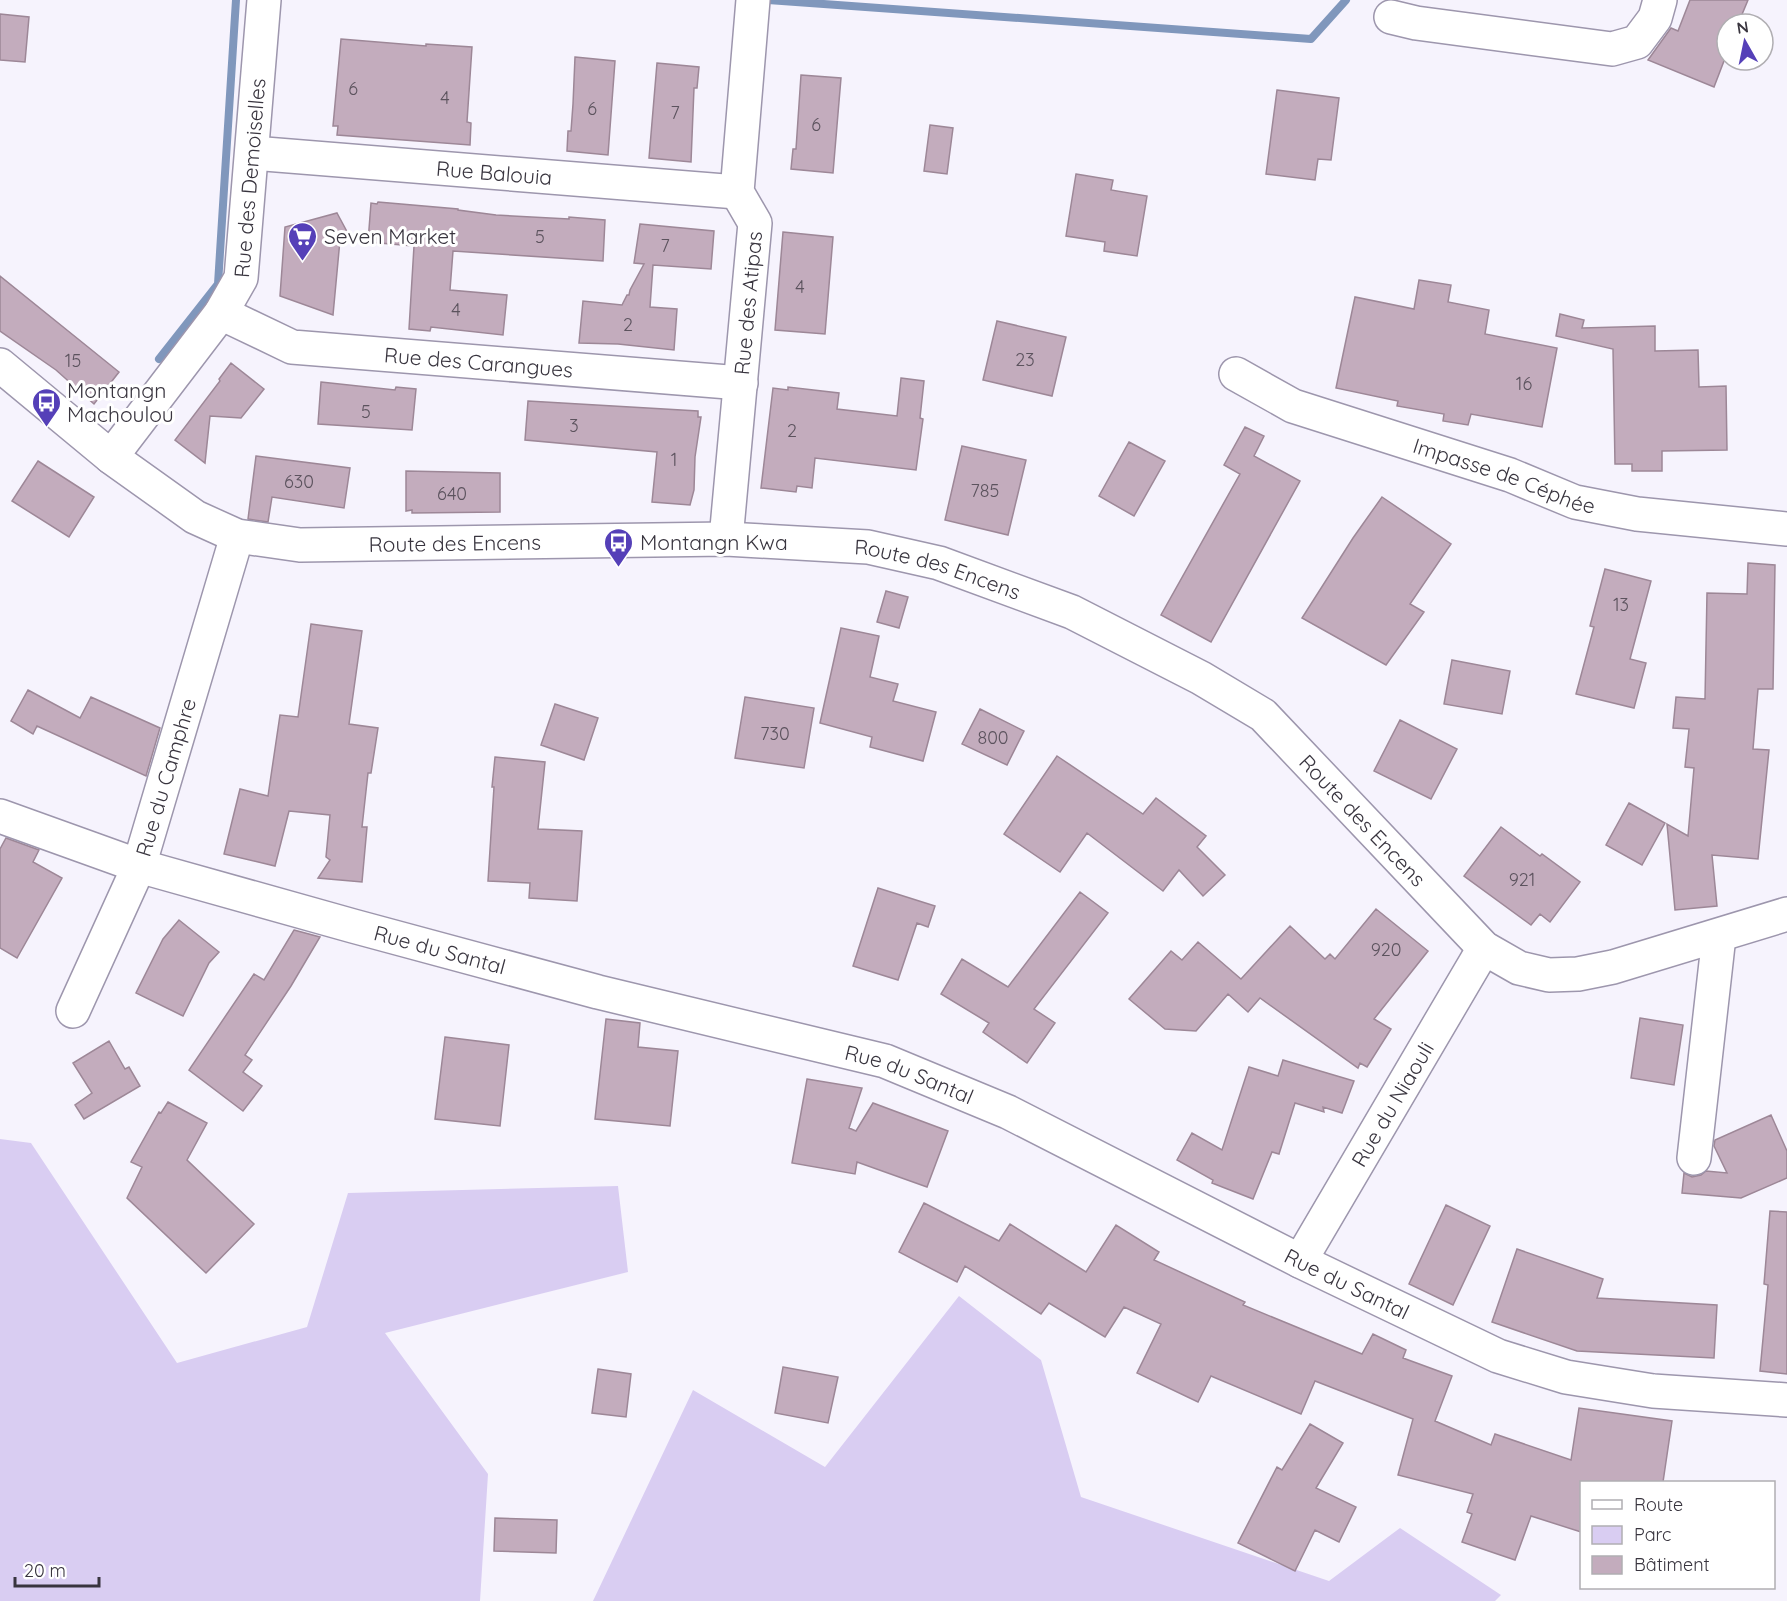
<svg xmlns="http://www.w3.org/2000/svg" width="1787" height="1601" font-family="Quicksand,sans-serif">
  <rect width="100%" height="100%" fill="#f6f3fd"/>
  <path fill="#d9cdf2" d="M0,1139L31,1143L177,1363L307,1327L348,1193L618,1186L628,1272L385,1333L488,1474L480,1601H0Z
    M959,1296L1041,1360L1081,1497L1329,1581L1400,1528L1501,1595L1495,1601H593L693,1390L825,1467Z"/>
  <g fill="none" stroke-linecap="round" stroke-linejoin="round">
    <path stroke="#8097bc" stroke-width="8" d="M768,0L1311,39L1346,0
      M159,359L218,284L236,0"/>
  </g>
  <path fill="#c3acbd" stroke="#9d8797" stroke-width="1.5" d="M1690,0H1748L1738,24H1727V53L1714,87L1648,60L1671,28L1678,31Z
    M0,14L29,17L25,62L0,60Z
    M341,39L426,46V44L472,47L467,122L471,123L470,145L337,135L338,126H333Z
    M575,57L615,61L608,155L567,151L568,131H571L573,104Z
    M657,63L699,67L697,88H694L691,162L649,158Z
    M801,75L841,78L833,173L791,169L793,149H796Z
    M1277,90L1339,98L1331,160L1318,159L1315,180L1266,174Z
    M930,125L953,128L947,174L924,171Z
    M1076,174L1113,180L1111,190L1147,196L1137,256L1104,251L1105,242L1066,236Z
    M378,202L458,209V210L496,215L569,219V217L605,220L603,261L453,251L450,290L507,295L503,335L431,327L430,331L409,329L414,246L368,242L371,203L377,204Z
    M337,213L352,241L340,240L333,315L280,296L285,227Z
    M640,224L714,231L711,269L653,265L650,307L677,309L674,350L618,344L579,343L583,301L622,305L627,295H629L630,290L644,264L634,263Z
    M783,232L833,237L825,334L775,330Z
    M0,276L119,372L94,404L56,370L0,331Z
    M1419,280L1451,285L1448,302L1489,310L1485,334L1557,348L1542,427L1471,414L1468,425L1443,421L1444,414L1397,406L1398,401L1336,388L1355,297L1414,309Z
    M1560,314L1584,320L1582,328L1655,326V351L1698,350L1699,387L1726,386L1727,450L1662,451V471H1632V464H1615L1613,349L1556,336Z
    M997,321L1066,337L1052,396L983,380Z
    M231,363L264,389L241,418L210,416L205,463L175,440L220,381L219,379Z
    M901,378L924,381L920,418L923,419L916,470L815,458L812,488L797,486L796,492L761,488L773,388L788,390V387L839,393L837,409L897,416Z
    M321,382L395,390L396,387L416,389L412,430L318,424Z
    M528,401L698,411V417H701L695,457L694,490L690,505L652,502L657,452L525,440Z
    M1245,427L1264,436L1254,456L1300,481L1211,642L1161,615L1240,474L1224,465Z
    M1129,442L1165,461L1134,516L1099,496Z
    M962,446L1026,460L1008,535L945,520Z
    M256,456L350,468L344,508L272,497L268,522L248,519Z
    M38,461L94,497L69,537L12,501Z
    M406,471L500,473V512L412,513V510L406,511Z
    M1382,497L1451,544L1410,604L1424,612L1386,665L1302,618L1353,538Z
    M1748,563L1775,565L1773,689H1758L1753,749L1769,750L1758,859L1712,855L1717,906L1675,910L1667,824L1688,836L1694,768L1685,767L1689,729L1673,728L1676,697L1705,699L1707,593L1747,594Z
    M1605,569L1651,581L1630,659L1646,663L1634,708L1576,694L1594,627L1590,626Z
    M886,591L908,597L899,628L877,622Z
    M311,624L362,631L349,724L378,728L371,773H368L362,827H367L362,882L318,878L330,860L326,857L330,815L289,811L275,866L224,854L240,789L268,796L280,715L298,717Z
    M841,628L879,636L870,677L898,684L893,701L936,712L923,761L870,747L872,737L820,723Z
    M1452,660L1510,671L1502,714L1444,704Z
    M28,690L80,718L91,697L160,728L146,776L37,726L33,734L11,721Z
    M745,697L814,708L804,768L735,758Z
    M555,704L598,718L584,760L541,745Z
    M980,709L1024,731L1007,765L962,744Z
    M1400,720L1457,749L1431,799L1374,771Z
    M1057,756L1143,814L1156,798L1206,836L1197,847L1225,875L1203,896L1179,870L1163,891L1087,833L1060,872L1004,834Z
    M495,757L545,762L538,829L582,831L577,901L529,898L530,883L488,881L494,787H492Z
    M1629,803L1665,823L1642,865L1606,845Z
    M1501,827L1540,856L1542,854L1580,882L1550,922L1540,914L1531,925L1464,876Z
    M6,838L39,850L33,862L62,878L17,958L0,948V849Z
    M878,888L935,906L928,927L917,923L898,980L853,966Z
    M1080,892L1108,913L1034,1009L1055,1023L1027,1063L983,1032L989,1023L941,994L962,959L1008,987Z
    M1376,909L1428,951L1374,1019L1391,1029L1367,1067L1360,1063L1358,1068L1260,998L1248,1012L1228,994L1196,1031L1165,1029L1129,999L1171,951L1182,960L1198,942L1241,979L1290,926L1325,959L1330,954L1335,959Z
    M179,920L219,952L209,963L183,1016L136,993L163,939Z
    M294,930L320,937L291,986L245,1055L252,1060L243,1072L262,1086L243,1111L189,1070L254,974L264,980Z
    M1640,1018L1683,1025L1674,1085L1631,1078Z
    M606,1019L640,1023L638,1047L678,1051L670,1126L595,1119Z
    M445,1037L509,1045L500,1126L435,1119Z
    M109,1041L125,1069L129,1067L140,1086L84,1119L75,1105L92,1093L73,1063Z
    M1283,1060L1354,1081L1342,1113L1323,1107L1324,1112L1295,1103L1279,1154L1272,1152L1253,1199L1212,1183L1213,1180L1177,1160L1192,1133L1222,1150L1249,1067L1278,1076Z
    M807,1079L862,1088L849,1128L856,1131L873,1103L948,1131L927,1187L857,1162L855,1174L792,1163Z
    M168,1102L207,1123L187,1160L254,1224L206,1273L127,1198L142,1167L131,1162L159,1112L161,1113Z
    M1771,1115L1787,1151V1178L1741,1198L1682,1193L1684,1173L1692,1177L1701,1175L1706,1171L1727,1173L1714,1146L1715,1140Z
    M924,1203L999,1241L1010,1224L1086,1272L1116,1225L1159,1252L1154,1260L1245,1302L1243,1305L1362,1354L1373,1334L1406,1350L1403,1358L1452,1376L1435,1421L1491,1445L1495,1434L1571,1460L1579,1408L1672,1421L1663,1482H1581V1532L1531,1516L1515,1560L1462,1542L1472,1514L1467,1512L1473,1494L1398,1475L1413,1419L1315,1381L1301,1414L1211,1376L1198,1402L1137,1373L1161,1324L1124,1307L1105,1337L1049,1303L1041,1314L965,1266L957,1282L899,1252Z
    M1446,1205L1490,1226L1453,1305L1409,1284Z
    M1770,1211L1787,1212V1374L1760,1371L1768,1285L1764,1284Z
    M1517,1249L1603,1279L1597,1298L1717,1305L1714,1358L1577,1351L1492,1322Z
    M783,1367L838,1377L828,1423L775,1413Z
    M598,1369L631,1374L626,1417L592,1413Z
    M1310,1424L1343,1443L1316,1488L1356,1507L1339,1542L1315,1530L1295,1571L1238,1543L1277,1467L1282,1470Z
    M495,1518L557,1520L556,1553L494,1551Z"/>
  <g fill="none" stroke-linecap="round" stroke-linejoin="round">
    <defs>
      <g id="minor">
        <path d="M1391,17L1416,23L1612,49L1637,42L1655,18L1660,0"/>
        <path id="s1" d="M252,153L737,192"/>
        <path id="s2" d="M221,313L292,347L741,383"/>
        <path id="s3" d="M0,365L111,457L195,517L237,536L300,545L726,539L868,547L939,563L1072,612L1201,678L1263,715L1484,948L1519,968L1549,975L1578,974L1613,967L1787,914"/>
        <path id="s4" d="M1236,374L1293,406L1510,475L1575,502L1637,514L1787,529"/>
        <path id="s5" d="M111,457L221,313L241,278L264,0"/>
        <path id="s6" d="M726,539L755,223L737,192L753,0"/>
        <path id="s7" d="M0,816L139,866L353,926L598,992L885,1061L1008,1112L1300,1261L1498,1356L1566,1377L1653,1391L1787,1400"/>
        <path id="s8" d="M73,1011L139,866L237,536"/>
        <path d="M1694,1158L1719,936"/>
        <path id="s9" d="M1300,1261L1484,948"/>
      </g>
    </defs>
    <use href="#minor" stroke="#9d96ad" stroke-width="36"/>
    <use href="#minor" stroke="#fff" stroke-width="33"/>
  </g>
  <defs>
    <symbol id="supermarket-pin" viewBox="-11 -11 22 30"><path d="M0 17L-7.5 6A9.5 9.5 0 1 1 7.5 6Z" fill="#5540b8" stroke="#fff"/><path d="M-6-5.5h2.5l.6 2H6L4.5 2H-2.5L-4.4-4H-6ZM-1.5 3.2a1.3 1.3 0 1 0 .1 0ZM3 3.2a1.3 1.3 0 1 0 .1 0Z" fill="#fff"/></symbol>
    <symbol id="bus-pin" viewBox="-11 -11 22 30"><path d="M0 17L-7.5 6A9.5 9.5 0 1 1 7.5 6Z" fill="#5540b8" stroke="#fff"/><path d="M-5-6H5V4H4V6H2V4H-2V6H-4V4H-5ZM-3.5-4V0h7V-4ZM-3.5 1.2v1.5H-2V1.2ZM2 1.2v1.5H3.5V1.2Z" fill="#fff"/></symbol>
  </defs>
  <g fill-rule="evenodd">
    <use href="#supermarket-pin" x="286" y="220" width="33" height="45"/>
    <use href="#bus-pin" x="30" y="386" width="33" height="45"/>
    <use href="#bus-pin" x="602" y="526" width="33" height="45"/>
  </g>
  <g text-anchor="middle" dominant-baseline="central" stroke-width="6" stroke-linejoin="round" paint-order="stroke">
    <g font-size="18" fill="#5c535e">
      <text x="353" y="88">6</text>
      <text x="445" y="97">4</text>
      <text x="592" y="108">6</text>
      <text x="675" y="112">7</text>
      <text x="816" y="124">6</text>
      <text x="540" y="236">5</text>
      <text x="665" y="245">7</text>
      <text x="800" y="286">4</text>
      <text x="456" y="309">4</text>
      <text x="628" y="324">2</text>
      <text x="1025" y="359">23</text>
      <text x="73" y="360">15</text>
      <text x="1524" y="383">16</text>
      <text x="366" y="411">5</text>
      <text x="574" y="425">3</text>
      <text x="792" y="430">2</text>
      <text x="674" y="459">1</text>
      <text x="299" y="481">630</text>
      <text x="985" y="490">785</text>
      <text x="452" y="493">640</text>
      <text x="1621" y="604">13</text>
      <text x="775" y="733">730</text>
      <text x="993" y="737">800</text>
      <text x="1522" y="879">921</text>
      <text x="1386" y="949">920</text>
    </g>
    <g font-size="21" fill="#39353f" stroke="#fff">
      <text stroke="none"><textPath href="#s1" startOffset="243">Rue Balouia</textPath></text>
      <text stroke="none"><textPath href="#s5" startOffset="322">Rue des Demoiselles</textPath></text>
      <text stroke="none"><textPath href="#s6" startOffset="237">Rue des Atipas</textPath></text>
      <text stroke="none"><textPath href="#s2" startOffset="266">Rue des Carangues</textPath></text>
      <text stroke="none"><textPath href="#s4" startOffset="288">Impasse de Céphée</textPath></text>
      <text stroke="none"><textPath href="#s3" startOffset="512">Route des Encens</textPath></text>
      <text stroke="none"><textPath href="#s3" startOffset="998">Route des Encens</textPath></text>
      <text stroke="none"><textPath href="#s8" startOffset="252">Rue du Camphre</textPath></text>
      <text stroke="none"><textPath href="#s3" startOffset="1502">Route des Encens</textPath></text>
      <text stroke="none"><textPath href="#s7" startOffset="460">Rue du Santal</textPath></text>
      <text stroke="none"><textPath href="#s7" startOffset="946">Rue du Santal</textPath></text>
      <text stroke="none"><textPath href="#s9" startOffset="182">Rue du Niaouli</textPath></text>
      <text stroke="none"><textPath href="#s7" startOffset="1432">Rue du Santal</textPath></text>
    </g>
    <g font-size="21" fill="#39353f" stroke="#fff" text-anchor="start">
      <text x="324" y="236">Seven Market</text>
      <text x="67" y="390">Montangn<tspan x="67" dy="24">Machoulou</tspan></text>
      <text x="640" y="542">Montangn Kwa</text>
    </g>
  </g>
  <rect x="1580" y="1481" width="195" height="108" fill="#ffffff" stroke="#b0aeb2" stroke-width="1.5"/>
  <rect x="1592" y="1500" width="30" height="9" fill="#ffffff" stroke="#b0aeb2" stroke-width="1.5"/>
  <text x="1634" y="1511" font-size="18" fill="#39353f">Route</text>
  <rect x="1592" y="1526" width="30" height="18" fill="#d9cdf2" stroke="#b0aeb2" stroke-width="1.5"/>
  <text x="1634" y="1541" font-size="18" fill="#39353f">Parc</text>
  <rect x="1592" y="1556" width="30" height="18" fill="#c3acbd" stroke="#b0aeb2" stroke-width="1.5"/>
  <text x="1634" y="1571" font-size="18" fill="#39353f">Bâtiment</text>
  <g transform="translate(1745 42) rotate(351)"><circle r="28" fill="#ffffff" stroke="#b0aeb2" stroke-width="1.5"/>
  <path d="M0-4.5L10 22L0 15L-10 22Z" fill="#5540b8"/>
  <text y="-9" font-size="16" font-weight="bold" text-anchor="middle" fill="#39353f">N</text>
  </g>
  <path d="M15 1577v9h84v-9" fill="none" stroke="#39353f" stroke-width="3"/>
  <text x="24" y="1577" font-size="18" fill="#39353f" stroke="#ffffff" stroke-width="4.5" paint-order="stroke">20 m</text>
</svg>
